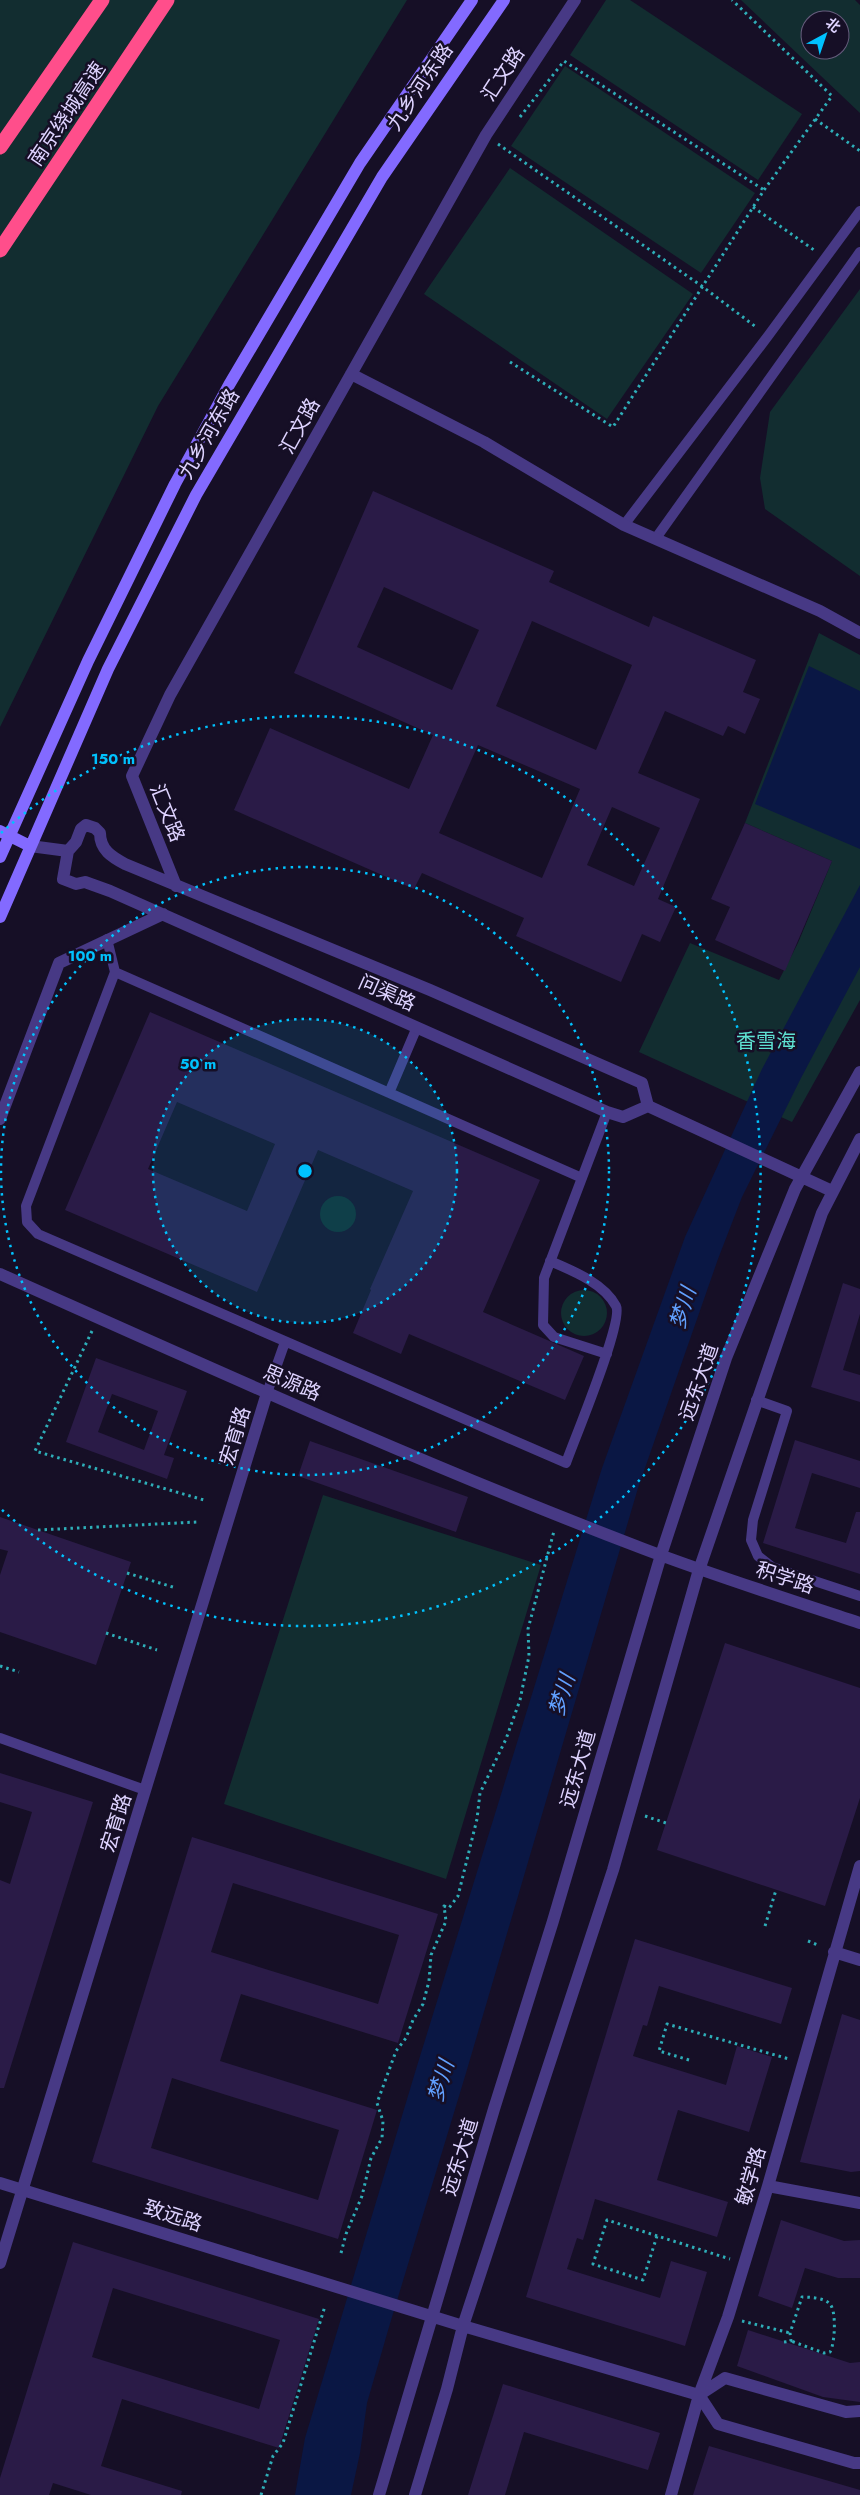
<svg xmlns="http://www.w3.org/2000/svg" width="860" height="2495" font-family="Jost,'Noto Sans SC',sans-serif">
  <rect width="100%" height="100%" fill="#160f26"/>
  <path fill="#122d30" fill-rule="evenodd" d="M0,0H407L158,406L0,727Z
    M606,0H630L802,114L758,180L570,55Z
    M741,0H855L860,5V113ZM810,20H840V50H810Z
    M565,66L755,193L701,273L511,146Z
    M510,168L693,294L607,419L424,294Z
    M860,289V576L765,509L760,478L770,412Z
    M819,633L860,655V1000L792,1122L639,1052L690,943L779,980L798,943L832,861L745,823Z
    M320 1214a18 18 0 1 1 36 0a18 18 0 1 1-36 0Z
    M561 1313a23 23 0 1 1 46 0a23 23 0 1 1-46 0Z
    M323,1495L541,1565L446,1879L224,1804Z"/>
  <path fill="#0a1744" d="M809,666L860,691V849L755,804Z
    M860,885V967L801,1078L742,1197L718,1259L638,1488L466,2073L389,2327L367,2403L360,2453L351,2495H295L305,2438L417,2066L602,1468L685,1237L762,1069Z"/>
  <path fill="#2a1b47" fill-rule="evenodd" d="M373,491L554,571L549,582L649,627L653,616L756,660L743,692L760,699L745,734L728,726L723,736L665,711L638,773L700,799L658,899L676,907L660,942L642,934L621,982L516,936L524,918L422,873L414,889L234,810L270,728L409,789L433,735L294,673ZM384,587L479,630L452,690L357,647ZM532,621L632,665L596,750L496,706ZM478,745L580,789L542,878L439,833ZM612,807L660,828L634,886L587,865Z
    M745,823L832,861L785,971L715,940L730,907L711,899Z
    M150,1012L540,1180L483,1312L584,1356L565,1400L409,1334L401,1354L353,1333L371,1290L370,1289L413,1191L318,1150L257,1292L65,1210ZM177,1102L275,1144L247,1211L148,1169Z
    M843,1283L860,1289V1314L843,1370L860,1375V1402L811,1387Z
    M96,1358L187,1391L164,1455L174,1458L167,1479L66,1442ZM112,1394L158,1411L144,1450L98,1432Z
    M795,1440L860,1461V1488L812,1473L795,1528L846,1543L856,1512H860V1574L763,1543Z
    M310,1441L468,1497L456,1532L298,1476Z
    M0,1517L131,1562L96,1665L0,1632V1575L8,1551L0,1549Z
    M725,1643L860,1688V1798L825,1906L657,1850Z
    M0,1773L93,1802L4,2088H0V1880L10,1884L32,1812L0,1802Z
    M192,1837L438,1914L398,2043L241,1994L220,2061L377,2110L338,2239L92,2162ZM233,1883L399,1935L378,2004L211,1952ZM172,2078L339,2130L318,2200L151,2148Z
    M635,1939L792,1988L781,2024L659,1986L647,2026L643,2025L633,2056L726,2085L737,2046L772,2057L749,2132L678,2110L657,2180L728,2202L717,2237L595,2199L583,2240L577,2238L567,2269L660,2298L671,2261L707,2272L685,2346L526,2297Z
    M842,2014L860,2020V2171L851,2172L800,2162Z
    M781,2220L844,2241L860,2240V2278H838L805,2268L792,2308L758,2296Z
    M73,2242L319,2319L279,2448L122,2399L101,2466L182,2491L181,2495H91L53,2483L49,2495H0V2478ZM113,2288L280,2340L259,2409L92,2357Z
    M748,2330L850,2363L860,2362V2402L823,2397L737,2366Z
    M503,2384L660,2433L648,2470L524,2432L505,2495H468Z
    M709,2446L860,2490V2495H693Z"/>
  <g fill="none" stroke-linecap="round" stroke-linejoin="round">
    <path stroke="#2eaeb8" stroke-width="3" stroke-dasharray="2.5 4" stroke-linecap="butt" d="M520,117L564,61L764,190
      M815,119L860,151
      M498,144L703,287L756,327
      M753,207L814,250
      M510,362L613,427L764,190L832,96L732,0
      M92,1331L35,1451L204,1500
      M38,1530L197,1522
      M127,1573L176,1588
      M106,1633L157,1650
      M0,1666L19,1672
      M645,1816L666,1823
      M765,1926L776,1890
      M808,1941L820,1946
      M689,2060L659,2051L667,2024L789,2059
      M657,2236L643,2280L593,2264L607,2220L730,2259
      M341,2253L346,2234L362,2196L371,2158L382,2138L383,2121L377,2103L396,2051L406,2038L413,2020L423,2004L429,1981L431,1955L446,1921L444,1906L449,1908L458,1896L477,1819L480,1793L506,1739L520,1700L529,1656L528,1629L554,1531
      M742,2321L790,2333
      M784,2342L791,2341L790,2333L802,2297C810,2297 823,2298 829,2303C837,2309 835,2344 830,2352L824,2353L791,2341
      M261,2495L273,2456L283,2443L325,2306"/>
    <path stroke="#473985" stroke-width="10" d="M624,525L768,336L860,211
      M656,538L860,252
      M107,939L115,972L26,1206L27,1222L38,1234L566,1463C574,1440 624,1321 616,1306C604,1283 573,1271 550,1261
      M115,972L582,1178
      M389,1093L417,1027
      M607,1354L554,1337L543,1325L544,1278L607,1112
      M267,1393L285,1342
      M756,1400L787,1411L753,1520L751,1540L758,1556L772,1567L860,1596
      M0,1738L145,1790"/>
    <path stroke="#473985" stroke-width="12" d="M351,374L484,442L624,525L820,611L860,633
      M30,846L68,851
      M176,886L132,776L170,695L486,135L575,0
      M648,1106L642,1083L430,990L125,864C112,857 100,850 100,833L95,828L86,825L81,829L76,842L68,851L63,879L76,884L85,882L110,891L607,1112L623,1117L648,1106L832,1191
      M0,1119L59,963L163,914
      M0,1274C213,1369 426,1466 644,1549C715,1576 788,1599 860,1623
      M834,1952L860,1960
      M0,2183L463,2326L699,2395L718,2424L854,2463H860
      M768,2186L860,2203
      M0,2263L267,1393
      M699,2395L725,2378L846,2412L860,2411
      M379,2495L494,2109L553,1921L661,1555L726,1358L795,1189L860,1072
      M415,2495L447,2389L463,2326L613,1870L698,1573L822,1213L860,1139
      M671,2495L699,2395L728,2317L768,2186L860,1866"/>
    <path stroke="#836aff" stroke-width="12" d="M0,831L30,846
      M0,857L88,661L175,484L229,385L360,163L472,0
      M0,917L108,669L196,495L382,177L504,0"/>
    <path stroke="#ff4e8b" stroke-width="15" d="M0,147L102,0
      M0,250L167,0"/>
  </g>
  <circle cx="305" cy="1171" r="152" fill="#00c2fe" fill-opacity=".12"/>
  <g fill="none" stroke="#00c2fe" stroke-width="2.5" stroke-dasharray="2.5 5">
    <circle cx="305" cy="1171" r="152"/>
    <circle cx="305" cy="1171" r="304"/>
    <path d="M1 833A455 455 0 1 1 1 1509"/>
  </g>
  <g text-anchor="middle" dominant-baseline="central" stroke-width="5" stroke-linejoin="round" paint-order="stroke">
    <g font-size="20" fill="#ded3ff" stroke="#160f26">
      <text transform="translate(503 74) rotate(-57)">汇文路</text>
      <text transform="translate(420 87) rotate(-56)">九乡河东路</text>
      <text transform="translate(67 114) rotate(-56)">南京绕城高速</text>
      <text transform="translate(300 426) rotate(-61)">汇文路</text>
      <text transform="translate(209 434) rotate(-60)">九乡河东路</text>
      <text transform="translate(167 813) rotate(68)">汇文路</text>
      <text transform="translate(387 993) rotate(24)">问渠路</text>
      <text transform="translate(699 1382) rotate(-71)">远东大道</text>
      <text transform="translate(292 1383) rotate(23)">思源路</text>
      <text transform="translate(235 1436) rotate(-73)">宏育路</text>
      <text transform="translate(785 1578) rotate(18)">积学路</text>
      <text transform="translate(578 1769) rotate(-74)">远东大道</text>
      <text transform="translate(116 1823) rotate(-73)">宏育路</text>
      <text transform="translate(460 2157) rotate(-73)">远东大道</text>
      <text transform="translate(751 2176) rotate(-74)">敏学路</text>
      <text transform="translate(173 2216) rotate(18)">致远路</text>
    </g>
    <g font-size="20" fill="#5ee1d2" stroke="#160f26">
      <text x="766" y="1041">香雪海</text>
    </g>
    <g font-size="21" font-style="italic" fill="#61a0ff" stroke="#160f26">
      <text transform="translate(683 1308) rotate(-73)">梦川</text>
      <text transform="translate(562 1695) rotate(-73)">梦川</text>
      <text transform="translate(441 2081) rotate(-73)">梦川</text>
    </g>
  </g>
  <circle cx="305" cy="1171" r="8" fill="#00c2fe" stroke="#160f26" stroke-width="2.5"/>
  <g font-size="15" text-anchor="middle" font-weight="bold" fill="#00c2fe" stroke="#160f26" stroke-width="5" stroke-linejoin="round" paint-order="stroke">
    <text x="113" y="764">150 m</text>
    <text x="90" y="961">100 m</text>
    <text x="198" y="1069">50 m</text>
  </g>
  <g transform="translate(825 35) rotate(40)"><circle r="24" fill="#160f26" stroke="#665d7d"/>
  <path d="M0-4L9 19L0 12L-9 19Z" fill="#00c2fe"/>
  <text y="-8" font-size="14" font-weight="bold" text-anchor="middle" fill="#ded3ff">北</text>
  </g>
</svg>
